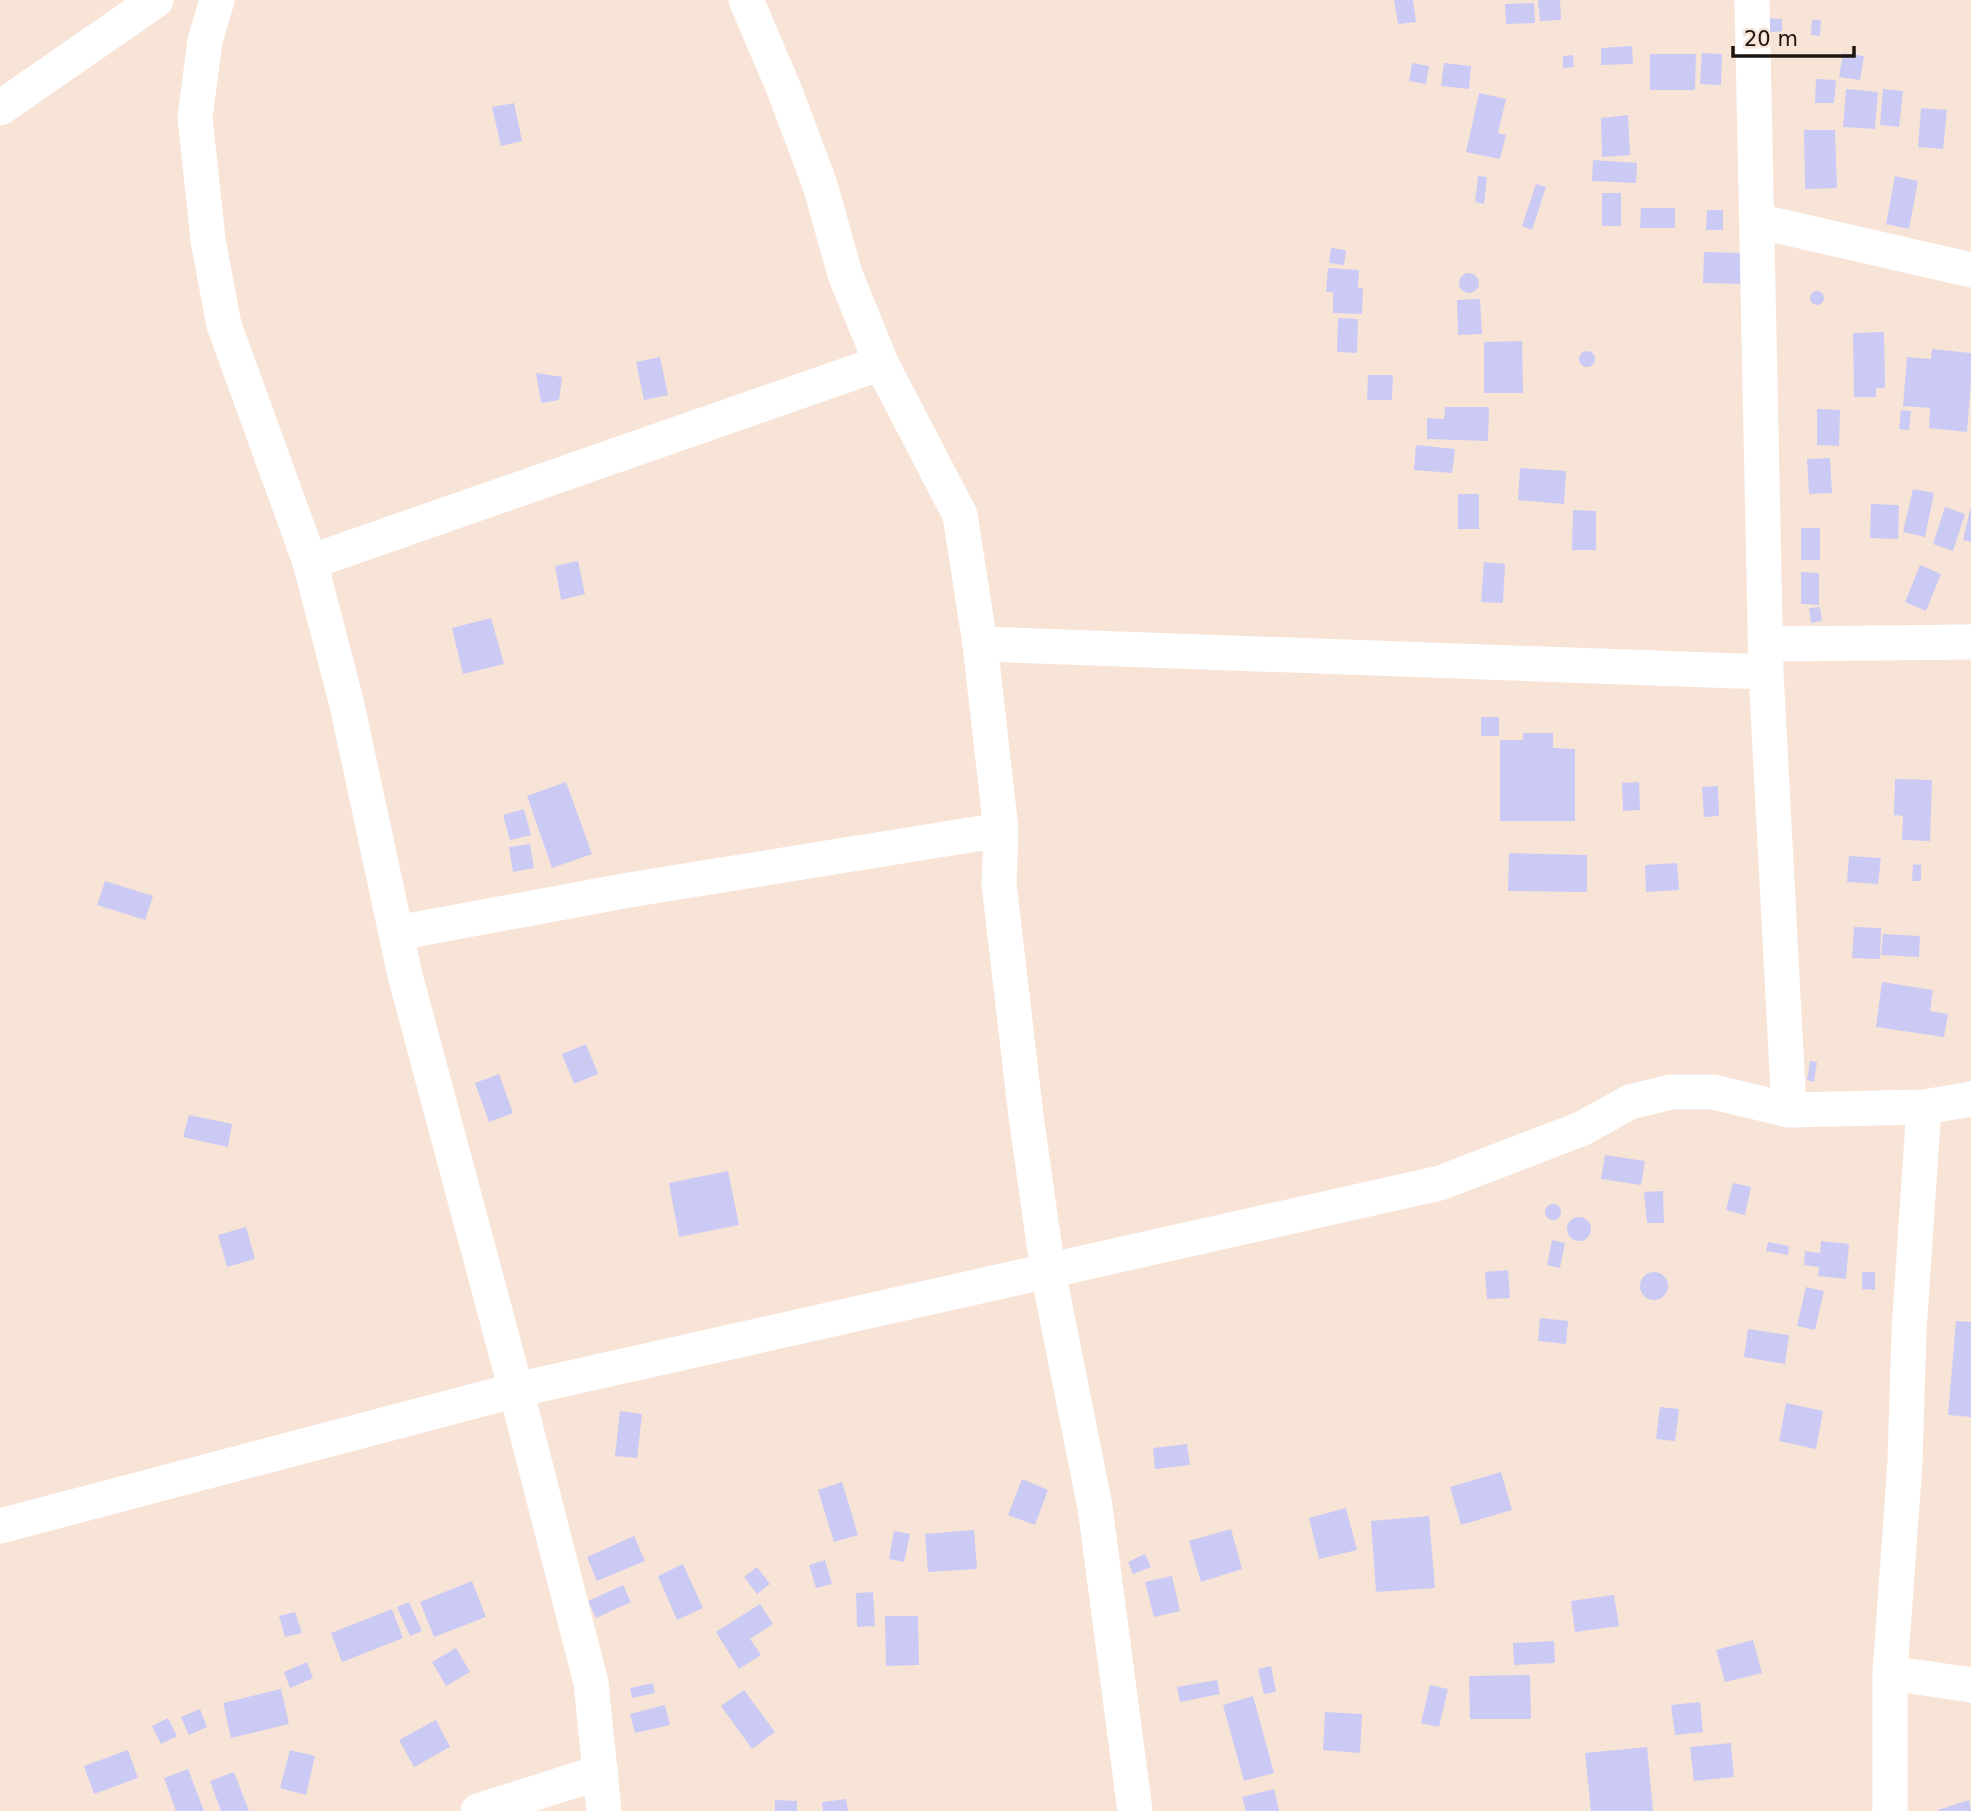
<svg xmlns="http://www.w3.org/2000/svg" width="1971" height="1811" font-family="'DejaVu Sans',sans-serif">
  <rect width="100%" height="100%" fill="#f8e4d6"/>
  <path fill="#cacaf5" d="M1394,0H1413L1416,22L1398,24Z
    M1538,0H1560L1561,20L1540,21Z
    M1534,3L1535,23L1506,24L1505,4Z
    M1766,18L1782,19V32H1766Z
    M1812,20H1821L1820,36L1811,35Z
    M1632,46L1633,64L1601,65V48Z
    M1702,53L1722,54L1721,85L1700,84Z
    M1843,53L1864,56L1860,80L1839,77Z
    M1650,54H1696L1695,90H1650Z
    M1573,55L1574,67L1563,68V56Z
    M1412,63L1429,66L1426,84L1409,81Z
    M1444,63L1471,66L1469,89L1441,86Z
    M1816,79L1836,80L1834,103H1815Z
    M1846,89L1878,92L1875,129L1843,127Z
    M1883,89L1903,91L1899,127L1880,125Z
    M1479,93L1506,99L1498,133L1506,135L1500,159L1466,152Z
    M514,103L522,141L501,146L492,107Z
    M1921,108L1947,110L1943,149L1918,147Z
    M1628,115L1630,155L1602,157L1601,118Z
    M1804,130H1835L1837,188L1805,189Z
    M1593,160L1637,163L1636,183L1592,181Z
    M1478,176L1487,177L1484,204L1475,202Z
    M1895,176L1918,181L1909,229L1886,224Z
    M1536,184L1546,187L1532,230L1522,226Z
    M1602,193H1621V226H1602Z
    M1641,208H1675V228H1640Z
    M1707,210H1723V230H1706Z
    M1331,248L1346,250L1344,265L1329,263Z
    M1704,252L1747,253L1746,284L1703,283Z
    M1328,268L1359,270L1358,288H1363L1362,314L1333,313V292H1326Z
    M1459 283a10 10 0 1 1 20 0a10 10 0 1 1-20 0Z
    M1810 298a7 7 0 1 1 14 0a7 7 0 1 1-14 0Z
    M1480,299L1482,334L1458,335L1457,300Z
    M1338,318L1358,319L1357,353L1337,352Z
    M1884,332L1885,388H1876V397H1854L1853,333Z
    M1522,341L1523,393H1484V342Z
    M1932,349L1971,353V381L1967,432L1929,428L1930,408L1903,406L1907,357L1931,359Z
    M1579 359a8 8 0 1 1 16 0a8 8 0 1 1-16 0Z
    M660,357L668,395L644,400L636,362Z
    M536,373L562,377L559,400L541,403Z
    M1368,375H1393L1392,400H1367Z
    M1445,407H1489L1488,441L1427,439V418L1444,419Z
    M1817,409L1840,410L1839,446L1817,445Z
    M1901,410L1911,411L1909,430L1899,429Z
    M1416,445L1455,449L1452,473L1414,470Z
    M1830,458L1832,493L1809,494L1807,459Z
    M1520,468L1566,471L1564,504L1518,500Z
    M1913,489L1934,493L1925,537L1903,532Z
    M1458,494H1479V529H1458Z
    M1871,504L1899,505L1898,539L1870,538Z
    M1945,507L1965,514L1953,551L1933,544Z
    M1573,510L1596,511V550H1572Z
    M1970,510H1971V542L1963,540Z
    M1801,528H1820V560H1801Z
    M578,561L585,594L561,600L555,566Z
    M1484,562L1505,564L1503,603L1481,602Z
    M1920,565L1941,574L1926,611L1905,602Z
    M1801,572L1819,573V605L1801,604Z
    M1820,607L1822,621L1811,623L1809,608Z
    M491,618L504,664L463,674L452,628Z
    M1481,717H1499V736H1481Z
    M1523,733H1553V748L1575,749V821H1500V740H1523Z
    M1895,779L1932,780L1930,841L1902,840L1903,816L1894,815Z
    M566,782L592,854L552,868L527,796Z
    M1639,782L1640,810L1623,811L1622,783Z
    M1718,786L1719,816L1704,817L1702,787Z
    M524,809L531,835L510,840L503,815Z
    M530,844L534,868L513,872L509,847Z
    M1509,853L1587,855V892L1508,891Z
    M1849,856L1881,858L1878,884L1847,882Z
    M1677,863L1679,890L1646,892L1645,865Z
    M1913,864L1921,865V881H1912Z
    M105,881L153,896L145,920L97,905Z
    M1854,927L1881,928L1880,959L1852,958Z
    M1883,934L1920,936L1919,957L1881,955Z
    M1882,982L1933,990L1930,1011L1948,1014L1944,1037L1876,1027Z
    M586,1044L598,1074L574,1084L562,1054Z
    M1810,1061L1817,1062L1814,1082L1807,1080Z
    M499,1074L513,1113L489,1122L475,1083Z
    M189,1115L232,1124L228,1147L183,1137Z
    M1605,1155L1645,1161L1641,1185L1601,1179Z
    M728,1171L739,1225L679,1237L669,1183Z
    M1733,1183L1751,1187L1745,1215L1726,1210Z
    M1663,1191L1664,1223H1647L1644,1192Z
    M1545 1212a8 8 0 1 1 16 0a8 8 0 1 1-16 0Z
    M1567 1229a12 12 0 1 1 24 0a12 12 0 1 1-24 0Z
    M246,1227L255,1259L227,1267L218,1235Z
    M1552,1240L1565,1243L1560,1268L1547,1265Z
    M1821,1241L1849,1244L1846,1279L1818,1276L1819,1267L1804,1265L1805,1251L1820,1253Z
    M1768,1242L1789,1246L1788,1255L1766,1251Z
    M1508,1270L1510,1298L1487,1299L1485,1272Z
    M1862,1272H1875V1290L1862,1289Z
    M1640 1286a14 14 0 1 1 28 0a14 14 0 1 1-28 0Z
    M1806,1287L1824,1291L1815,1330L1797,1326Z
    M1540,1318L1568,1321L1566,1344L1538,1341Z
    M1956,1321L1971,1322V1417L1948,1415Z
    M1748,1329L1789,1335L1785,1364L1744,1357Z
    M1786,1403L1823,1411L1816,1449L1779,1441Z
    M1660,1407L1679,1409L1675,1441L1656,1439Z
    M620,1411L642,1414L637,1458L615,1456Z
    M1187,1444L1190,1465L1155,1469L1153,1448Z
    M1501,1472L1512,1510L1461,1525L1450,1487Z
    M1022,1479L1048,1490L1035,1525L1008,1515Z
    M842,1482L858,1535L834,1542L818,1490Z
    M1346,1508L1357,1550L1319,1559L1309,1518Z
    M1429,1516L1435,1588L1376,1592L1371,1521Z
    M1231,1529L1242,1569L1201,1582L1189,1541Z
    M974,1530L977,1569L928,1572L925,1534Z
    M894,1531L910,1534L904,1562L889,1559Z
    M634,1536L645,1561L597,1581L587,1557Z
    M1145,1554L1151,1567L1133,1574L1128,1562Z
    M825,1560L832,1584L816,1588L809,1565Z
    M683,1564L703,1608L677,1620L658,1576Z
    M757,1567L770,1584L757,1594L744,1577Z
    M1172,1576L1180,1611L1154,1617L1145,1582Z
    M472,1581L486,1617L434,1637L420,1602Z
    M623,1585L631,1602L596,1618L588,1601Z
    M873,1592L875,1626L857,1627L856,1593Z
    M1614,1595L1619,1626L1575,1632L1571,1601Z
    M409,1602L422,1631L410,1636L397,1607Z
    M760,1604L773,1624L750,1639L761,1655L739,1669L716,1632Z
    M392,1609L403,1638L342,1662L331,1633Z
    M295,1612L302,1633L285,1637L279,1616Z
    M885,1616H918L919,1665L886,1666Z
    M1753,1640L1762,1673L1725,1682L1716,1650Z
    M1554,1641L1555,1663L1514,1665L1513,1643Z
    M456,1648L470,1672L446,1686L432,1662Z
    M307,1662L313,1678L290,1688L284,1672Z
    M1271,1666L1276,1692L1264,1694L1258,1669Z
    M1530,1675L1531,1719H1470L1469,1676Z
    M1217,1680L1220,1694L1180,1702L1177,1687Z
    M653,1683L655,1693L632,1698L630,1688Z
    M1430,1685L1448,1689L1439,1727L1421,1723Z
    M281,1689L289,1724L231,1738L223,1703Z
    M744,1690L775,1732L752,1749L721,1706Z
    M1253,1696L1274,1773L1244,1781L1223,1705Z
    M1700,1702L1703,1732L1675,1735L1671,1705Z
    M665,1705L670,1725L635,1733L630,1714Z
    M200,1709L207,1727L189,1735L181,1717Z
    M1325,1712L1362,1714L1360,1753L1323,1750Z
    M168,1718L177,1736L161,1744L152,1726Z
    M436,1720L450,1747L414,1767L399,1740Z
    M1731,1743L1734,1777L1694,1781L1690,1747Z
    M1647,1747L1653,1811H1591L1585,1753Z
    M128,1750L138,1778L94,1794L84,1766Z
    M290,1750L315,1756L306,1795L280,1788Z
    M188,1769L204,1811H176L164,1778Z
    M234,1772L249,1811H221L210,1781Z
    M1274,1789L1279,1811H1246L1242,1797Z
    M846,1799L848,1811H823L822,1802Z
    M775,1800L797,1801V1811H775Z
    M1969,1800L1971,1811H1938V1810Z"/>
  <g fill="none" stroke-linecap="round" stroke-linejoin="round">
    <path stroke="#fff" stroke-width="35" d="M217,0L205,41L195,117L208,240L224,325L310,562L347,705L405,975L516,1390L591,1683L604,1811
      M746,0L784,89L820,185L845,274L881,363L960,515L980,644L1001,830L999,884L1026,1116L1048,1272L1095,1507L1135,1811
      M1752,0L1766,672L1789,1110
      M0,108L156,0
      M1757,221L1971,270
      M310,562L881,363
      M980,644L1766,672
      M1767,644L1971,642
      M397,933L629,890L1001,830
      M0,1526L516,1390L1440,1183L1581,1129L1630,1102L1671,1092H1713L1789,1110L1924,1107L1971,1099
      M1890,1673L1971,1685
      M478,1811L601,1772
      M1890,1811V1673L1905,1462L1909,1331L1924,1107"/>
  </g>
  <path d="M1733 46v10h121v-10" fill="none" stroke="#1b140f" stroke-width="3.5"/>
  <text x="1744" y="46" font-size="21" fill="#1b140f" stroke="#f8e4d6" stroke-width="5" paint-order="stroke">20 m</text>
</svg>
